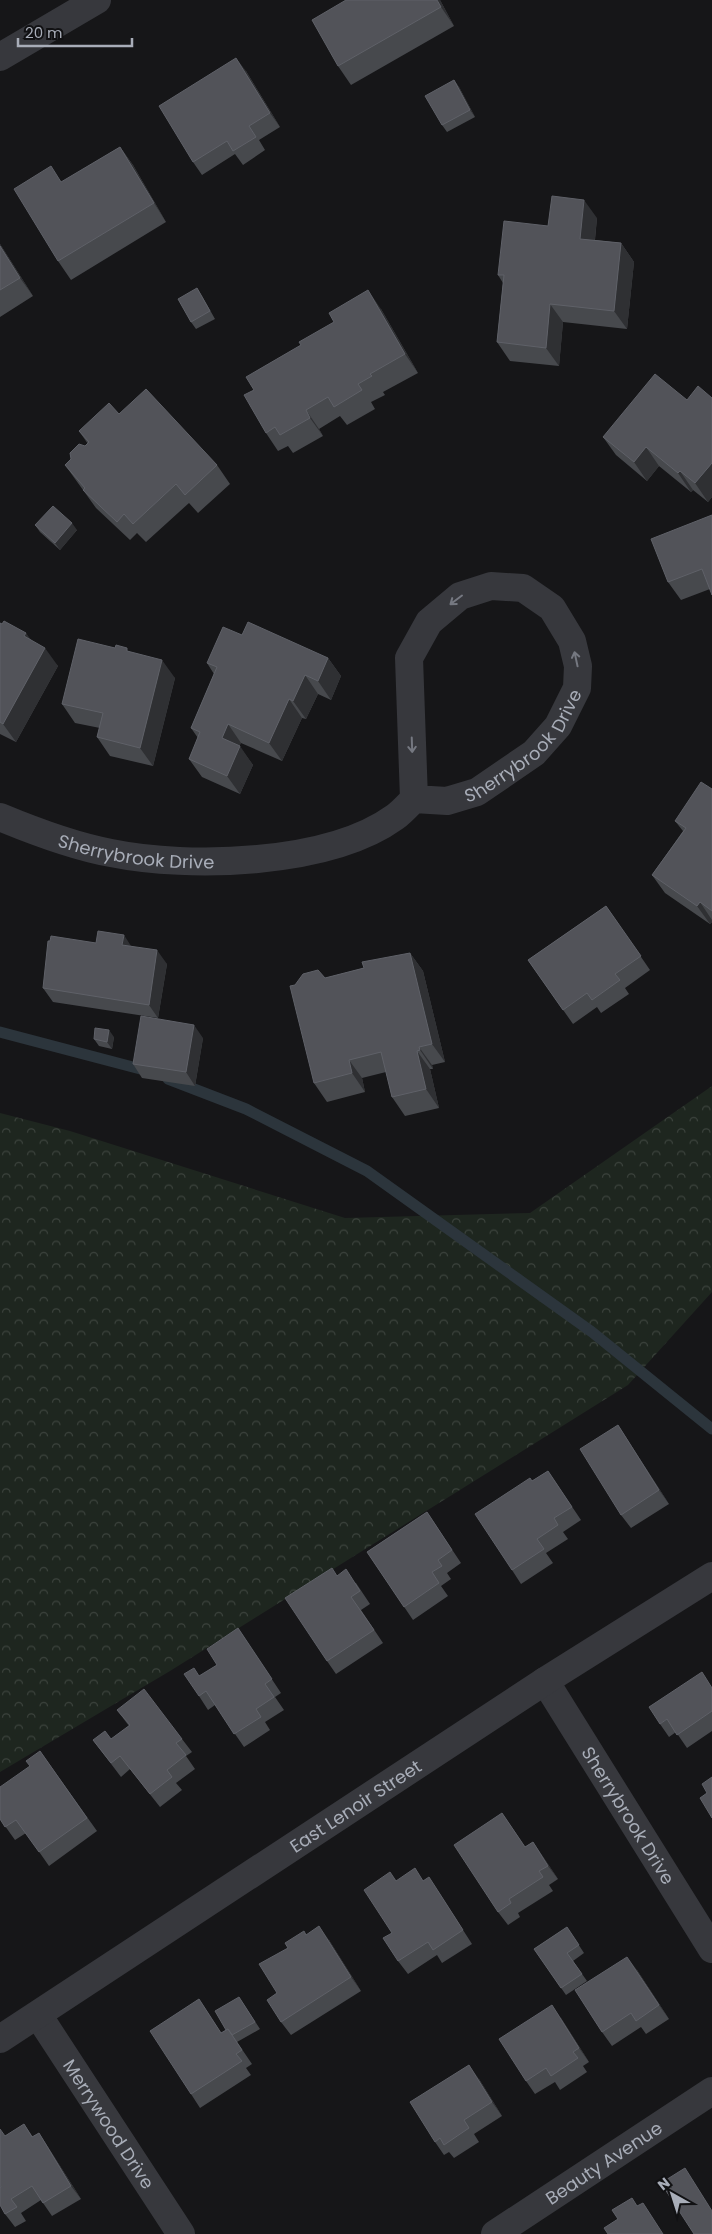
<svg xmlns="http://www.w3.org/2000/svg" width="712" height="2234" font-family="Poppins,sans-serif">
  <defs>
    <pattern id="forest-crowns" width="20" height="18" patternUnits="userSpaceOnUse" patternTransform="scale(1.25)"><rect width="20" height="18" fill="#1e261f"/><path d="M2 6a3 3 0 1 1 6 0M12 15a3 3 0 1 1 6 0" fill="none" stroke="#3c433d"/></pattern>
  </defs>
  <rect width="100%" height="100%" fill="#161618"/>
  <path fill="url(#forest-crowns)" d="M712,1086V1292L628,1385L170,1671L0,1772V1113L70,1131L345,1218L530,1213Z"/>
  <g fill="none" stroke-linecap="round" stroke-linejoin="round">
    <path stroke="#2c353c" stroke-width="11" d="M0,1032L148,1071
      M168,1079L246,1109L367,1171L592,1332L712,1429"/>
    <g stroke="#37383d" stroke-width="28">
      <path d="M0,57L97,0"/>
      <path id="s1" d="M0,817C36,832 73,846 111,853C189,869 329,865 395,817C402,812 408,805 414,799L447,801L477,792L534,753L558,726L577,688L578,666L572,641L552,608L523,588L491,586L460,596L429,622L409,658L414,799"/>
      <path id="s2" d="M545,1681L712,1949"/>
      <path id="s3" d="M38,2015L181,2234"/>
      <path id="s4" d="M0,2039L545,1681L712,1576"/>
      <path id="s5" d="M495,2234L712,2091"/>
    </g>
  </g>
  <path fill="#47494d" d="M440,0L454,26L351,85L338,66Z
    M246,71L280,127L259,140L265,150L243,165L235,154L202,175L193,162Z
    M454,80L459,87L475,117L447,132L442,125Z
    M120,147L133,165L166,222L71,280L58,261L62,182Z
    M597,218L595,240L621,243L634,262L627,329L563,322L559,366L510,361L497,342L503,283L498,275L548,226Z
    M0,244L33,296L0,317Z
    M197,288L202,296L215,319L196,329L191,322Z
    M381,309L418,373L383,392L385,395L371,402L375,409L347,425L340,416L319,429L323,436L293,453L288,446L278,451L266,433L254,390Z
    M712,398V497L708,502L693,490L691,492L659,466L647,481L616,455L603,437L687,400Z
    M119,414L217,465L230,484L198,513L189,503L146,542L137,533L130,540L96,508L65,465L88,444L79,431Z
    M712,515L710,589L681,600L668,582Z
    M35,525L77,530L60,550L40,532Z
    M0,623L30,639L58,666L16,742L0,734Z
    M242,635L328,658L341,676L331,700L318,694L306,719L302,718L282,761L241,743L239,746L253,765L240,794L202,777L189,759L198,738L191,728L214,674L207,663Z
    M131,652L175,678L153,766L110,756L97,737L100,728L75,723L62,704Z
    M712,789V922L710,924L665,893L652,875L683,831L675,821Z
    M606,906L650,970L625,988L629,994L601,1013L597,1007L573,1024L528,960Z
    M96,943L132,946L167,964L158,1018L53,1002L43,988Z
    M410,953L423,971L445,1062L432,1065L433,1069H430L439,1108L405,1116L392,1097L386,1072L362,1078L365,1092L327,1102L314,1083L325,978L364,968Z
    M114,1037L112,1049L99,1046L94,1039Z
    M203,1038L195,1086L142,1078L133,1064Z
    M618,1425L669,1504L631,1528L621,1515Z
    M548,1471L581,1520L563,1532L568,1539L546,1553L553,1563L521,1584L512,1570L532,1481Z
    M427,1512L461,1563L447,1573L451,1579L441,1586L448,1596L413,1620L367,1552Z
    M337,1576L356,1583L370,1604L361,1610L383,1643L336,1674L327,1661Z
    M238,1628L281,1693L275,1697L284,1710L265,1722L270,1730L244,1747L215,1705L208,1710L199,1696L200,1676L217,1665Z
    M712,1687V1731L687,1748L676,1732L669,1737L660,1724Z
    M117,1710L182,1739L192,1752L186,1756L195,1769L176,1783L182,1790L160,1807L130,1769L121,1777L93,1740L111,1739L129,1726Z
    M40,1751L97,1831L49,1866L26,1833L15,1840L0,1819L30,1766Z
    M502,1813L525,1847L533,1842L558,1879L549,1885L553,1891L518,1913L520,1917L508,1925L498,1912Z
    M396,1881H424L438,1891L472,1944L442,1963L437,1955L408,1974L398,1961L392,1933Z
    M567,1927L584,1953L573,1961L587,1981L566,1995L534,1949Z
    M306,1935L329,1940L361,1991L291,2035L281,2022L277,1993L288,1948Z
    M637,1970L669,2019L646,2034L641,2027L612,2046L602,2032Z
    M239,1997L260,2029L237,2042L252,2064L246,2068L251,2075L200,2108L191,2094L199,1999L221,2033L226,2030Z
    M561,2018L589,2062L583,2066L587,2072L560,2090L555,2082L535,2094L526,2081Z
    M479,2079L502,2116L474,2134L479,2142L454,2158L449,2152L444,2155L435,2142Z
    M24,2124L33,2137L39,2133L48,2147L81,2199L52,2216L41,2200L21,2213L26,2221L15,2227L5,2214L1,2187L5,2136Z"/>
  <path fill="#2f3033" d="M437,0H440L454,26L441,7Z
    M236,58L246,71L280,127L270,113Z
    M454,80L459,87L475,117L470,110Z
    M120,147L133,165L166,222L154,203Z
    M584,200L597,218L593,257L580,239Z
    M621,243L634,262L627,329L614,311Z
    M0,244L33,296L20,278L0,246Z
    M368,290L381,309L418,373L405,354Z
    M550,304L563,322L559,366L546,348Z
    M306,410L319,429L323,436L310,418Z
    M646,447L659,466L647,481L634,462Z
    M712,463V497L708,502L695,483Z
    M680,471L693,490L691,492L678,473Z
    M72,523L77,530L60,550L55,543Z
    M26,633L39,651L24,636Z
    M45,648L58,666L16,742L3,724Z
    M328,658L341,676L331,700L318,681Z
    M162,660L175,678L153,766L140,748Z
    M305,675L318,694L306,719L293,701Z
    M289,699L302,718L282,761L269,743Z
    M228,724L241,743L235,756L222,738Z
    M240,746L253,765L240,794L227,776Z
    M700,902L712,920V922L710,924L697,906Z
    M124,935L133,949L122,945Z
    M157,950L167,964L158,1018L149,1005Z
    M410,953L423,971L445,1062L432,1044Z
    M194,1025L203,1038L195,1086L186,1072Z
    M109,1030L114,1037L112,1049L107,1042Z
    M419,1047L432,1065L433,1069L420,1050Z
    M417,1051L430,1069L439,1108L426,1089Z
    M349,1060L362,1078L365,1092L352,1073Z
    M618,1425L627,1439L669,1504L659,1490Z
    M533,1842L542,1855L558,1879L548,1866Z
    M319,1926L329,1940L361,1991L351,1977Z
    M627,1957L637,1970L669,2019L659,2005Z
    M552,2005L561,2018L589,2062L579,2048Z
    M469,2065L479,2079L502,2116L492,2102Z
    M39,2133L48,2147L81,2199L71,2186Z"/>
  <path fill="#525359" stroke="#5f6168" d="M346,0H437L441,7L338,66L312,20Z
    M236,58L270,113L249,126L256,137L233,151L227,141L193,162L159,106Z
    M454,80L470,110L442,125L425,96Z
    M120,147L154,203L58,261L14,189L51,166L61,182Z
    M552,196L584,200L580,239L621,243L614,311L550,304L546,348L497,342L504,275H498L504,221L548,226Z
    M0,246L20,278L0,290Z
    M197,288L210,311L191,322L178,299Z
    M368,290L405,354L370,374L372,376L358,384L362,390L334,407L328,397L306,410L310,418L280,435L275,427L266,433L244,395L254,390L246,377L301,345L299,342L334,322L329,313Z
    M655,374L687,400L698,386L712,398V463L695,483L680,471L678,473L646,447L634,462L603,437Z
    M146,389L217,465L185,495L176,484L133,524L124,514L117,522L83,490L85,488L65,465L71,459L70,453L79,444L85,446L89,442L79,431L109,403L119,414Z
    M53,506L72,523L55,543L35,525Z
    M712,515V595L702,569L668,582L651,539Z
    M4,621L26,633L24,636L45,648L3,724L0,722V623L2,624Z
    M248,622L328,658L318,681L305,675L293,701L289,699L269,743L228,724L222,738L240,746L227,776L189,759L200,732L191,728L217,667L207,663L223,627L242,635Z
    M78,639L115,648L116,645L127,648V651L162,660L140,748L97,737L103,713L62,704Z
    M701,782L712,789V911L700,902L697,906L652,875L686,828L675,821Z
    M606,906L641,956L615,974L620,980L592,1000L587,993L563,1010L528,960Z
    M98,931L124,935L122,945L157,950L149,1005L43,988L48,941H50L51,936L96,943Z
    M410,953L432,1044L419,1047L420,1050L417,1051L426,1089L392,1097L381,1052L349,1060L352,1073L314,1083L290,986L295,985L303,974L318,970L325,978L364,968L362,962Z
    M141,1016L194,1025L186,1072L133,1064Z
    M95,1028L109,1030L107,1042L94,1039Z
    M618,1425L659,1490L621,1515L580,1449Z
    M548,1471L572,1507L554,1518L558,1525L537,1539L544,1549L512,1570L475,1514L530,1478L532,1481Z
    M427,1512L452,1550L438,1560L442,1566L432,1572L439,1583L404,1607L367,1552Z
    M332,1568L337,1576L346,1569L360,1591L351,1597L374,1630L327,1661L285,1598Z
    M238,1628L272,1679L265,1684L274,1697L256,1709L261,1717L234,1734L206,1691L199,1696L184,1674L194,1668L199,1676L217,1665L207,1649Z
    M702,1672L712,1688V1711L677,1735L667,1719L660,1724L649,1707Z
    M144,1689L182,1739L176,1743L186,1755L167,1770L172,1777L150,1794L120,1756L111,1763L93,1740L105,1731L111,1739L130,1725L117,1710Z
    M40,1751L87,1818L39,1852L16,1820L5,1827L0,1819V1787L30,1766L26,1761Z
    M712,1777V1818L700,1798L707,1793L702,1784Z
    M502,1813L525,1847L533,1842L548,1866L539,1871L543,1877L509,1899L511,1903L498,1912L454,1845Z
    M415,1868L423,1881L429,1877L463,1930L433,1950L428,1942L398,1961L383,1938L392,1933L364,1890L390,1872L396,1881Z
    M319,1926L351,1977L281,2022L267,2000L277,1993L259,1964L288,1948L285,1943L304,1931L306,1935Z
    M567,1927L579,1945L567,1953L582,1974L561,1988L534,1949Z
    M627,1957L659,2005L636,2021L631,2013L602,2032L575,1990Z
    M239,1997L255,2022L232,2035L228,2029L226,2030L215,2011Z
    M199,1999L221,2033L228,2029L242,2050L236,2054L242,2061L191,2094L150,2031Z
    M552,2005L579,2048L573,2052L578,2058L551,2076L546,2068L526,2081L499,2039Z
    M469,2065L492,2102L464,2120L469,2128L444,2145L440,2138L435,2142L410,2102Z
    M24,2124L32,2137L39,2133L71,2186L43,2203L32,2186L11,2199L17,2207L5,2214L0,2205V2187H1L0,2185V2129L5,2136Z
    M685,2168L712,2211V2234H694L661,2183Z
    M632,2198L637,2206L643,2203L663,2234H608L604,2228L618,2219L612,2210Z"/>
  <defs><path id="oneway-shaft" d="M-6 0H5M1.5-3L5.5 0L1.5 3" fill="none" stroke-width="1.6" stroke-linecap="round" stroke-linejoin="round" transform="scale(1.25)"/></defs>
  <g stroke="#757881">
    <use href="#oneway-shaft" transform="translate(456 600) rotate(143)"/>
    <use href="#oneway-shaft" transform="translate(576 659) rotate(-102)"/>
    <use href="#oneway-shaft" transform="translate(412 745) rotate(88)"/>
  </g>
  <g text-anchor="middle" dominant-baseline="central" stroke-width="4" stroke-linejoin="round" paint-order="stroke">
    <g font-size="18" fill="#a8adb8" stroke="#111113">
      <text stroke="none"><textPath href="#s1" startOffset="566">Sherrybrook Drive</textPath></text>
      <text stroke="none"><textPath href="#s1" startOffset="142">Sherrybrook Drive</textPath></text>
      <text stroke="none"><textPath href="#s4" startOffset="425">East Lenoir Street</textPath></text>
      <text stroke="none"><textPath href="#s2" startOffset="158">Sherrybrook Drive</textPath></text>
      <text stroke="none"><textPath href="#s3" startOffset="130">Merrywood Drive</textPath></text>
      <text stroke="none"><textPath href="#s5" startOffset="130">Beauty Avenue</textPath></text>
    </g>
  </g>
  <g transform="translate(672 2194) rotate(321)" stroke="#111113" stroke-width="4" paint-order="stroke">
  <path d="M0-4L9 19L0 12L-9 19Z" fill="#a8adb8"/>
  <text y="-8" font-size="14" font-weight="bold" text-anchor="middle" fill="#a8adb8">N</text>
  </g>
  <path d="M18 38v8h114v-8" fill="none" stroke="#a8adb8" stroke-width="2.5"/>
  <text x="25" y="38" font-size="15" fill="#a8adb8" stroke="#111113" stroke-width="4" paint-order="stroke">20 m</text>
</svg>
